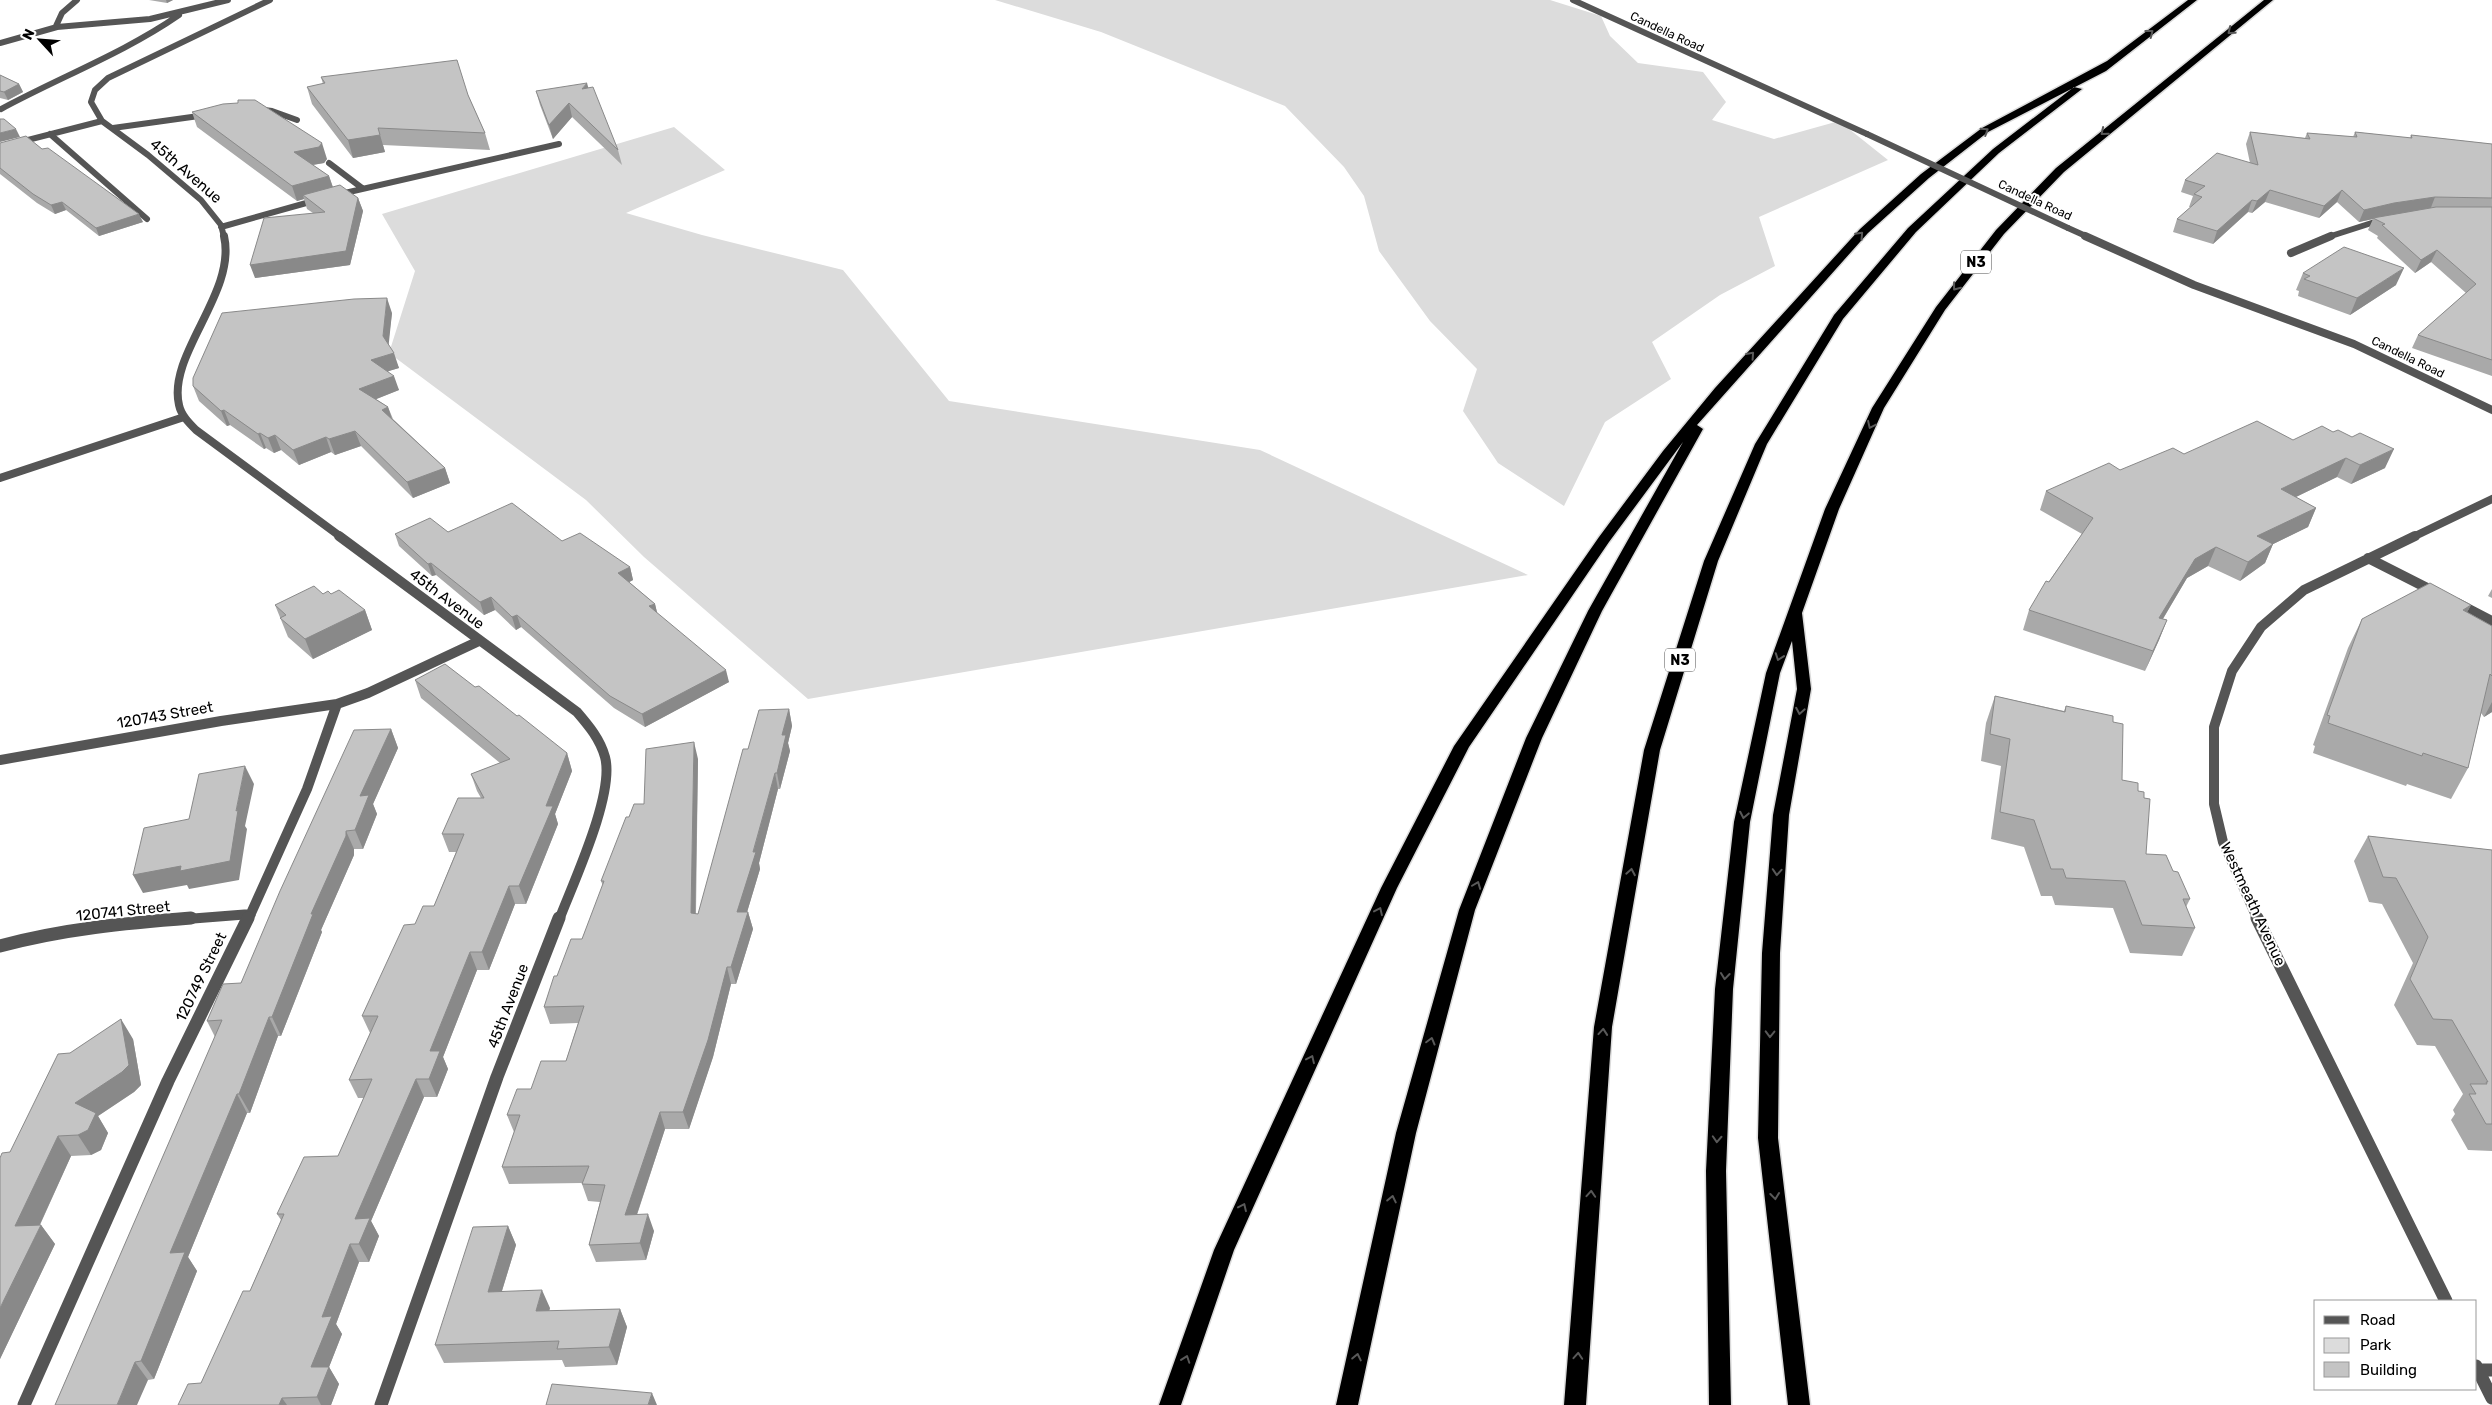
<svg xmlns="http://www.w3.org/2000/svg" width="2492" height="1405" font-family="Rubik,sans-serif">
  <rect width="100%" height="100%" fill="#fff"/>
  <path fill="#dcdcdc" d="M995,0H1550L1601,16L1610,36L1638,63L1703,72L1726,102L1712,120L1774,139L1839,121L1888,160L1759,217L1775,266L1720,295L1652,342L1671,379L1605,422L1564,506L1498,463L1463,411L1477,369L1430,321L1379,251L1364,196L1344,167L1285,106L1101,32Z
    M674,127L725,170L626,213L702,235L843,270L949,401L1260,450L1528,575L808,699L644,557L586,500L389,353L415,271L382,214Z"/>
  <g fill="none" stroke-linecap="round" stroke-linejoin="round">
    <defs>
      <path id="motorway" d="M2188,0H2197L2106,71L1988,132L1929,178L1868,233L1697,425L1703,429L1602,611L1542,738L1475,910L1416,1133L1358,1405H1336L1396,1133L1459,910L1526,738L1588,611L1683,442L1609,542L1469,747L1397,888L1234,1250L1181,1405H1159L1214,1250L1381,888L1454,746L1599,537L1663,451L1715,388L1860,229L1921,174L1982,128L2107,61Z
        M2264,0H2273L2064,172L2004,234L1945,310L1884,408L1839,509L1802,613L1811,689L1789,815L1780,953L1778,1138L1810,1405H1788L1758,1138L1762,953L1773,815L1797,689L1792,641L1780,673L1750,822L1733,989L1726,1171L1731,1405H1709L1706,1171L1715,989L1734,822L1766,673L1825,509L1872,408L1936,307L1996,230L2056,168Z
        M2074,87L2082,89L1999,153L1916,232L1843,319L1767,444L1718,561L1660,750L1612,1027L1586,1405H1564L1594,1027L1644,750L1704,561L1755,444L1834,315L1908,228L1993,149Z"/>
    </defs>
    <use href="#motorway" stroke="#dbdbdb" stroke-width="3"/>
    <path stroke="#555" stroke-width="6" d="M56,26L62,13L77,0
      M0,43L57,27L150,19L228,0
      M1,109C60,77 124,53 179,15
      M257,109L272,111L297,120
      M113,128L206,115
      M50,134L147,219
      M0,147L102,121
      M329,163L362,188
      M336,195L559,144
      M221,227L317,200
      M224,237L221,225L201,200L148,155L102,121L91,102L95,90L108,78L270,0
      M2328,237L2384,219"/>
    <path stroke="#555" stroke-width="8" d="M224,236C237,293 167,354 179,405C181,415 189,423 196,430L341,537
      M2291,253L2331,236
      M0,478L184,417
      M2413,537L2492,499"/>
    <path stroke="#555" stroke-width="10" d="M339,536L577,712C589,726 600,739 605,757C615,794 573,883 559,920
      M2368,558L2435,592
      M2457,603L2492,621
      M0,760L221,721L337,704
      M174,920L251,914
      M248,920L307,789L337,704L368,693L479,641
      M2258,920L2223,842L2214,804V727L2232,671L2261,627L2304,590L2415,536"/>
    <path stroke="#555" stroke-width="13" d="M2257,918L2446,1301
      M0,946C63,929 126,923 191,918
      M2476,1366L2492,1398
      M2478,1370H2492
      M24,1405L168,1081L248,918
      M381,1405L497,1077L559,918"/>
    <path stroke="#555" stroke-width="6" d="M1573,0L1867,134
      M2068,228L2088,237"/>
    <path stroke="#555" stroke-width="8" d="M2085,236L2194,285L2354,344L2492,410"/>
    <use href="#motorway" fill="#000" fill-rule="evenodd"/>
    <path stroke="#555" stroke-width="6" d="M1867,134L2068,228"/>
  </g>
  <path fill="#a9a9a9" d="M149,0H173L167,3Z
    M0,75L19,84L23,92L8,100L0,98Z
    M321,77L468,95L485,133L490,150L383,145L385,152L353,158L312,104L307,87L323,84Z
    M588,88L618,150L622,165L572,117L553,139L540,105L536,91Z
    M192,112L327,159L324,163L313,165L329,176L333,187L358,198L363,211L350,265L255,278L313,213L307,209L304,199L297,201L197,127Z
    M2250,132L2305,138L2307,133L2353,137L2355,132L2410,138L2411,135L2492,144V376L2412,348L2418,335L2466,293L2431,262L2415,273L2377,238L2378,236L2368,230L2373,219L2359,222L2337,202L2319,218L2265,202L2252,213L2248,212L2213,244L2173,232L2177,219L2191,207H2189L2193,196L2181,192L2185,180L2250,163L2246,144Z
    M0,143L42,149L143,222L99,236L66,210L55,214L37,203L0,174Z
    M2303,273L2396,285L2350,315L2298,296L2299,291L2296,290Z
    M392,313L388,344L399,368L388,371L399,390L376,399L388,407L393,419L445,468L450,483L413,498L361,446L335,455L331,452L299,465L281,450L274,453L266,448L264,449L230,425L227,426L199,401L193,386Z
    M2293,440L2385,468L2351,484L2337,477L2296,497L2316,508L2308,527L2273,544L2265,563L2240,581L2208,566L2187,578L2163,619L2167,620L2159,640L2145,671L2023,630L2029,610L2082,534L2040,510L2046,491L2120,470L2184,454Z
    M448,532L562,541L630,567L633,580L629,582L655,604L657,613L729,682L645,727L614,708L521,627L516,630L495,610L484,615L436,575L432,576L399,546L395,534Z
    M2492,589V598L2488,596Z
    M323,594L365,610L372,630L313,659L288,637L275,605Z
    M2471,605L2467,612L2492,626V712L2484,717L2481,713L2468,768L2451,799L2407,784L2406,786L2313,753L2315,746L2313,745L2348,648L2362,619Z
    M415,680L475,687L517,716L567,753L572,771L555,814L558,824L526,904H515L489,970H477L443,1057L448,1069L437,1097H424L371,1221L379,1236L369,1262H359L336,1324L342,1334L329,1367L339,1384L331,1405H178L201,1383L250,1291L281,1220L277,1214L338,1156L364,1098H358L349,1080L370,1033L362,1016L415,924L434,906L456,852H449L442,834L481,798L477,791L471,774L500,763L421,698Z
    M1995,696L2064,711L2066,706L2113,722L2122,780L2138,791L2144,798L2146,854L2173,871L2190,899L2186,907L2195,928L2182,956L2130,953L2113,908L2055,905L2052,896H2041L2024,847L1991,839L2001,766L1981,761L1986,723Z
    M789,709L792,726L788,743L790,751L780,789H778L759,863L760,869L747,912H748L753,929L736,984H731L713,1057L689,1129H665L637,1215L654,1231L646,1260L596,1262L589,1245L600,1202L588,1201L582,1184V1183L509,1184L502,1167L514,1132L507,1115L531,1089L566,1061L578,1023L550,1024L544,1007L557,976L582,939L603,886L601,881L629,817L698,759L696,914H698L748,749Z
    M391,729L398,748L373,804L377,814L363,849H354V855L321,930L322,932L281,1036H278L250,1113H247L188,1257L197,1271L154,1379L148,1380L55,1405L215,1037L207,1021L241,983Z
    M2368,836L2492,850V1151L2468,1150L2451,1120L2455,1114L2453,1110L2463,1094L2435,1046L2417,1045L2394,1005L2413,963L2382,904L2369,902L2354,861Z
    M133,1039L141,1085L134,1092L98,1116L108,1133L101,1150L91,1155L71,1156L40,1225H41L55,1244L0,1359L10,1152L70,1053Z
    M508,1226L516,1245L502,1291L550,1308L549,1311L620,1309L627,1327L617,1365L565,1367L562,1360L444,1363L435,1345Z"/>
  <path fill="#898989" d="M166,0H173L167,3Z
    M587,83L591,97L582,89Z
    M19,84L23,92L8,100L4,92Z
    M569,103L572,117L553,139L549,125Z
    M378,128L385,152L353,158L348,140Z
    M16,129L20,137L0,142V133Z
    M322,143L327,159L324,163L299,167L294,152Z
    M329,176L334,191L303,195L304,199L297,201L292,186Z
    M2270,190L2265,202L2252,213L2257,201Z
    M2342,190L2337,202L2319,218L2324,206Z
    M2435,197L2430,210L2373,218V219L2359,222L2364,210L2394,203Z
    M358,198L363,211L350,265L255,278L250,265Z
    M2252,200L2248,212L2213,244L2217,231Z
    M62,202L66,210L55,214L51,205Z
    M139,214L143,222L99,236L96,228Z
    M2437,250L2431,262L2415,273L2421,260Z
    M2404,268L2396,285L2350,315L2357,298Z
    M387,298L392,313L388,351L383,336Z
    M394,353L399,368L376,375L371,360Z
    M394,376L399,390L364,404L359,389Z
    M388,407L393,422L382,410Z
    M224,410L230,425L227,426L221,411Z
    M355,431L361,446L335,455L329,439Z
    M260,433L266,448L264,449L258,434Z
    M275,435L281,450L274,453L268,438Z
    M326,437L331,452L299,465L293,450Z
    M2394,449L2385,468L2351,484L2360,465Z
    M2346,458L2337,477L2273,508L2281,489Z
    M445,468L450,483L413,498L407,482Z
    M2316,508L2308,527L2249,556L2257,536Z
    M2273,544L2265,563L2240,581L2248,562Z
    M2216,547L2208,566L2187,578L2152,637L2159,618L2195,559Z
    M431,563L436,575L432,576L428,564Z
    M630,567L633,580L622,586L618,573Z
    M491,597L495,610L484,615L480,602Z
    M655,604L658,616L649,606Z
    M2471,605L2455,635L2463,610Z
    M365,610L372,630L313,659L305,639Z
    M517,615L521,627L516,630L512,617Z
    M2167,620L2159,640L2145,671L2153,651Z
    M726,670L729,682L645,727L642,714Z
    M2492,702V712L2484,717Z
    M789,709L792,726L788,743L790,751L780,789L777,773L782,735Z
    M391,729L398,748L373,804L377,814L363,849L355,830L360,796Z
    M694,742L698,759L695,930L691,913Z
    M567,753L572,771L555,814L558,824L526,904L519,886L546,806Z
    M245,766L254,784L245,826L247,829L239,880L189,889L187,885L143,893L133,875L236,811Z
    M775,773L778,789L759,863L760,869L742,929L737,912Z
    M346,831L354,849V855L321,930L322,932L281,1036L272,1017L311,914Z
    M509,886L515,904L489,970L482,952Z
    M748,912L753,929L736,984L731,967Z
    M470,952L477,970L443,1057L448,1069L437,1097L429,1079L430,1051Z
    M727,967L731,984L713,1057L689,1129L683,1112Z
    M269,1017L278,1036L250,1113L239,1094Z
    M121,1019L133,1039L141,1085L134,1092L98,1116L108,1133L101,1150L91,1155L78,1135L75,1103Z
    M416,1079L424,1097L371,1221L379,1236L369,1262L359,1244L355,1219Z
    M237,1094L247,1113L188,1257L197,1271L154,1379L141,1361L170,1253Z
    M660,1112L665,1129L631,1232L625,1215Z
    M58,1136L71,1156L30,1246L15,1226Z
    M648,1214L654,1231L646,1260L640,1243Z
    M41,1225L55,1244L0,1359V1308Z
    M508,1226L516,1245L496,1310L488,1292Z
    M350,1244L359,1262L336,1324L342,1334L322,1385L311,1367L322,1317Z
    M542,1290L550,1308L544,1329L536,1311Z
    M620,1309L627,1327L617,1365L609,1347Z
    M135,1362L148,1380L137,1405H117Z
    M329,1367L339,1384L331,1405H321L317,1397Z
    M652,1393L657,1405H648Z
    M282,1398L287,1405H279Z"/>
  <path fill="#c4c4c4" stroke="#898989" d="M457,60L468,95L485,133L378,128L380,135L348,140L307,87L325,83L321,77Z
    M0,75L19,84L4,92L0,91Z
    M587,83L582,89L593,87L618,150L569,103L549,125L536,91Z
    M238,100H255L322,143L319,147L294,152L329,176L292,186L192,112L223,104L238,103Z
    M0,119H4L16,129L0,133Z
    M2250,132L2310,139L2307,133L2357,137L2355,132L2412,138L2411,135L2492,144V198L2435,197L2394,203L2364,210L2342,190L2324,206L2270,190L2257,201L2252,200L2217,231L2177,219L2202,197L2194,194L2205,186L2185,180L2217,153L2258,165Z
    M26,136L42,149L48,148L139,214L96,228L62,202L51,205L33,194L0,168V143Z
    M340,185L358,198L346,251L250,265L264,218L325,212L303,195Z
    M2436,207H2492V360L2418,335L2476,284L2437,250L2421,260L2382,225L2385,224L2373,218Z
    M2344,247L2404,268L2357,298L2304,279L2310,276L2303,273Z
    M387,298L383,336L394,353L371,360L394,376L359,389L388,407L382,410L445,468L407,482L355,431L329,439L326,437L293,450L275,435L268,438L260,433L258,434L224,410L221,411L193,386V378L222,313L354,299Z
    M2257,421L2293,440L2322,426L2333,432L2338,430L2352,437L2360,433L2394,449L2360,465L2346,458L2281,489L2316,508L2257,536L2273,544L2248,562L2216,547L2195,559L2159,618L2167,620L2153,651L2029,610L2046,581L2049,582L2093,518L2046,491L2109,463L2120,470L2173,448L2184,454Z
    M512,503L562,541L580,533L630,567L618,573L655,604L649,606L726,670L642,714L610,696L517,615L512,617L491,597L480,602L431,563L428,564L395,534L430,518L448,532Z
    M2430,583L2471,605L2463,610L2492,626V676L2490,674L2468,768L2423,753L2422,756L2328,723L2330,716L2327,715L2362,619Z
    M314,586L323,594L328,591L331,594L339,590L365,610L305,639L280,618L286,615L275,605Z
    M445,664L475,687L479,686L517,716L519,715L567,753L546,806H553L519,886H509L482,952H470L430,1051H440L429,1079H416L355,1219L370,1218L359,1244H350L322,1317L332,1316L311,1367H329L317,1397L282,1398L279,1405H178L188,1384L201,1383L243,1291H250L284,1214H277L304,1157L338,1156L372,1079L349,1080L378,1016H362L404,925L415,924L423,906H434L464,834H442L458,798H484L471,774L510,759L415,680Z
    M1995,696L2065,712L2066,706L2113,716V722L2123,724L2122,780L2138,783V791L2144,792V798L2150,799L2146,854L2166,855L2173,871L2178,872L2190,899H2183L2195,928L2142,925L2125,881L2066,878L2063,869H2051L2034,820L2000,812L2010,739L1990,734Z
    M789,709L782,735H786L777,773H775L753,852H756L737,912H748L731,967H727L708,1040L683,1112H660L625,1215L648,1214L640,1243L589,1245L605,1185L582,1184L589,1166L502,1167L520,1115H507L517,1089H531L541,1061H566L584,1006L544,1007L554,976H557L571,939H582L604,881H601L626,817H629L634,804H644L646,749L694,742L691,913L698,914L743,749H748L759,710Z
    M391,729L360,796L369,795L355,830L346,831V836L311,914H313L272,1017H269L239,1094H237L170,1253L185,1252L141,1361L135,1362L117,1405H55L222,1020L207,1021L223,984L241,983L280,891L354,730Z
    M245,766L236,811L238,810L230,861L180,871L181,866L133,875L144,828L189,819L199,774Z
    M2368,836L2492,850V1124H2486L2469,1094H2476L2470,1084H2487L2486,1082H2488L2452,1020L2433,1019L2410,979L2428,937L2396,878L2383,877Z
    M121,1019L129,1065L122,1072L75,1103L96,1113L88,1130L78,1135L58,1136L15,1226L41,1225L0,1308V1158L2,1153L10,1152L58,1054L70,1053Z
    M508,1226L488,1292L542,1290L536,1311L620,1309L609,1347L557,1349L559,1341L435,1345L473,1227Z
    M552,1384L652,1393L648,1405H546Z"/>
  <defs><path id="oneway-chevron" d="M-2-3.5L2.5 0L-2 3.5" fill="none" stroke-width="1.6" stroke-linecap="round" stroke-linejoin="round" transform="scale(1.25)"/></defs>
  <g stroke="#595959">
    <use href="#oneway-chevron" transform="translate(2231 31) rotate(141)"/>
    <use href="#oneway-chevron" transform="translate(2150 33) rotate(-38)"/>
    <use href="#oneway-chevron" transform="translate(1985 131) rotate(-33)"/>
    <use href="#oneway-chevron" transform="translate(2104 132) rotate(140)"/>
    <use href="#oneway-chevron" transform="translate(1860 235) rotate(-47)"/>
    <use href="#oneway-chevron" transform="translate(1956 287) rotate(128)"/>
    <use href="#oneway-chevron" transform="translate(1751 355) rotate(-48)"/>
    <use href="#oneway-chevron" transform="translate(1871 425) rotate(115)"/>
    <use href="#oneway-chevron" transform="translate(1779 657) rotate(110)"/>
    <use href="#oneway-chevron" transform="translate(1800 711) rotate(100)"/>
    <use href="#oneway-chevron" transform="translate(1744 815) rotate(101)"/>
    <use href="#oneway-chevron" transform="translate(1631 872) rotate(-80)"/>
    <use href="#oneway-chevron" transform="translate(1777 872) rotate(94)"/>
    <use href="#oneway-chevron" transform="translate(1477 885) rotate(-69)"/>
    <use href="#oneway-chevron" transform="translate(1379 911) rotate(-65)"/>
    <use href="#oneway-chevron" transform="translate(1725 976) rotate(96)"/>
    <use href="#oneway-chevron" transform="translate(1603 1032) rotate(-85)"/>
    <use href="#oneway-chevron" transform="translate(1770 1034) rotate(91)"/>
    <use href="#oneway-chevron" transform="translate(1431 1041) rotate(-75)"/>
    <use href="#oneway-chevron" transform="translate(1311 1059) rotate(-65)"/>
    <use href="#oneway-chevron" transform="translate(1717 1139) rotate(93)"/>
    <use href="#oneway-chevron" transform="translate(1591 1194) rotate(-86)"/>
    <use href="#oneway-chevron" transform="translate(1775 1196) rotate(83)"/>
    <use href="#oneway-chevron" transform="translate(1392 1199) rotate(-78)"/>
    <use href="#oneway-chevron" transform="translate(1243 1207) rotate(-65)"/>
    <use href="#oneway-chevron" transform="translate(1578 1356) rotate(-86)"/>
    <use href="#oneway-chevron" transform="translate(1357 1357) rotate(-78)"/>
    <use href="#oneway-chevron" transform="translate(1186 1359) rotate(-71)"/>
  </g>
  <g text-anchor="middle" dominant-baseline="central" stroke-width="4" stroke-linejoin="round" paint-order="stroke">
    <g font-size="12" fill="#000" stroke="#fff">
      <text transform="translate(1667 32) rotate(25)">Candella Road</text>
      <text transform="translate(2035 200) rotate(25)">Candella Road</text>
      <text transform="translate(2408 357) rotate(26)">Candella Road</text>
    </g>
    <g fill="#fff" stroke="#4c4c4c" stroke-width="1">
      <rect x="1961" y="250.5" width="30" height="23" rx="4"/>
      <rect x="1665" y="648.5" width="30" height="23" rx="4"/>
    </g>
    <g font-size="14" font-weight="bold" fill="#000">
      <text x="1976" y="262">N3</text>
      <text x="1680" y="660">N3</text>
    </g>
    <g font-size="15" fill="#000" stroke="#fff">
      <text transform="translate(186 171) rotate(41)">45th Avenue</text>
      <text transform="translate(447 599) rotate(37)">45th Avenue</text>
      <text transform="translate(165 715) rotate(-10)">120743 Street</text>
      <text transform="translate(2253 904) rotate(65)">Westmeath Avenue</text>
      <text transform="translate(123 911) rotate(-6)">120741 Street</text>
      <text transform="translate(201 977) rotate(-64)">120749 Street</text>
      <text transform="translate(508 1006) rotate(-69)">45th Avenue</text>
    </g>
  </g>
  <rect x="2314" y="1300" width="162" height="90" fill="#ffffff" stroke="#999999"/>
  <rect x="2324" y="1316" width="25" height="8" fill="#555555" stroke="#999999"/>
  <text x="2360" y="1325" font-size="15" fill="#000000">Road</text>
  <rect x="2324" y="1338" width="25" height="15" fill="#dcdcdc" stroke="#999999"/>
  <text x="2360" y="1350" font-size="15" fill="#000000">Park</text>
  <rect x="2324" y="1362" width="25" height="15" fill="#c4c4c4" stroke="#999999"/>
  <text x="2360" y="1375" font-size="15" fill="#000000">Building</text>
  <g transform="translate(40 40) rotate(296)" stroke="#ffffff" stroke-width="4" paint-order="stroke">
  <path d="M0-4L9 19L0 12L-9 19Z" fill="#000000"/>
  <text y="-8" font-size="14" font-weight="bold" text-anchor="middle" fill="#000000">N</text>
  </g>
</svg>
